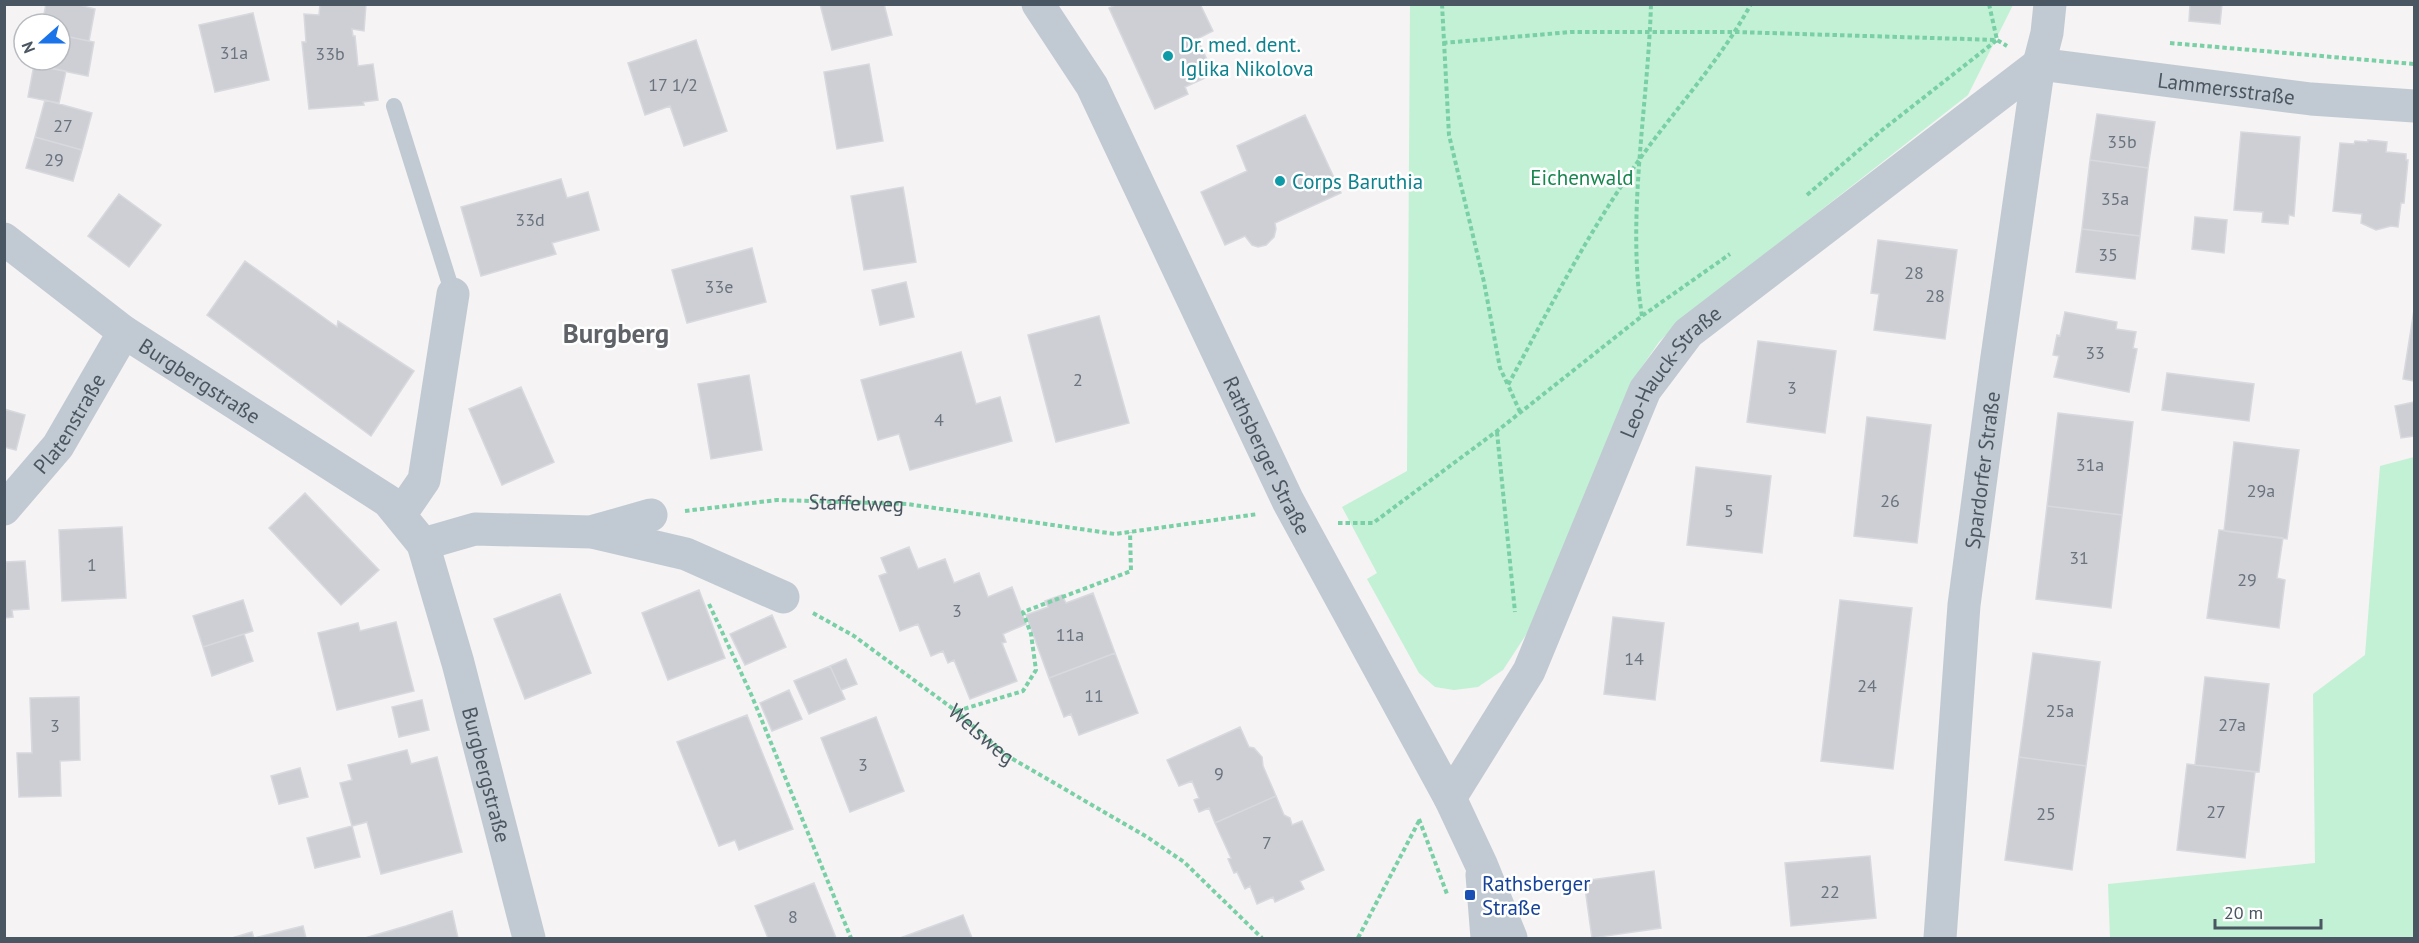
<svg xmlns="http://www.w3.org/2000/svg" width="2419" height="943" font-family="'PT Sans',sans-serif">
  <rect width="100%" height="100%" fill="#f5f3f3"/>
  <path fill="#c3f1d5" d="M1410,5H2013L1968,95L1683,318L1659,342L1639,371L1531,627L1503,670L1478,687L1454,690L1435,687L1419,673L1367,579L1377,573L1342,507L1407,471Z
    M2414,457V938H2110L2108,884L2315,863L2313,694L2365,655L2380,466Z"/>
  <path fill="#cdcfd5" stroke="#d7d9de" stroke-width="1.5" d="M46,4H75L95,9L89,41L60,35V24H42Z
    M320,4H366L364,31L352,29L353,36H355L358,66L373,64L378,100L363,102L364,105L309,109L302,42H306L304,14L319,15Z
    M820,4H884L892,35L832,50Z
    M1117,4H1200L1213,31L1197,39L1214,74L1185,87L1188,94L1155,109L1109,8Z
    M2190,4H2222L2220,24L2189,21Z
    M253,13L269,80L215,92L199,25Z
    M60,35L94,42L88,76L34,65L35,60H60Z
    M696,40L727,131L684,146L670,106L645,115L628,63Z
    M869,64L883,141L837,149L824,72Z
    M34,65L66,71L59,103L28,97Z
    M45,100L92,113L82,150L35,137Z
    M2097,114L2155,122L2148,168L2090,160Z
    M1305,115L1341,193L1275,223L1276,229L1274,237L1266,245L1258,247L1252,245L1245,236L1225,245L1201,192L1247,171L1237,146Z
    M2241,132L2300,137L2294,216L2289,215L2288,224L2262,222L2263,212L2234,210Z
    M35,137L82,150L73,181L26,168Z
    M2368,140L2387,142L2386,152L2406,154V160H2408L2404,203H2401L2398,227L2391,226L2376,230L2361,223L2362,214L2333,211L2340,143L2354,144L2355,141L2368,142Z
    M2090,160L2148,168L2140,236L2082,229Z
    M561,179L567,198L588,192L599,230L552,243L556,254L481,276L461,207Z
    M903,187L916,262L864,270L851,196Z
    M119,194L161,225L129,267L88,236Z
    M2195,217L2227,220L2224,253L2192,249Z
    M2082,229L2140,236L2135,279L2076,272Z
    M1878,240L1957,250L1945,339L1874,330L1879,294L1871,293Z
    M752,248L766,302L687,323L672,270Z
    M245,261L337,327L338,321L414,371L371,436L207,315Z
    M906,282L914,317L880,325L872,290Z
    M2414,310V381L2403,379Z
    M2065,312L2117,322L2116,329L2136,332L2133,348L2137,349L2129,392L2054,377L2059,356L2053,355L2057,335L2060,336Z
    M1099,316L1129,423L1056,442L1028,335Z
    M1758,341L1836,351L1825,433L1747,422Z
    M961,352L976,404L1000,397L1012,441L910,470L899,434L878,440L861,380Z
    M2167,373L2254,384L2249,421L2162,410Z
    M749,375L762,450L711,459L698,384Z
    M521,387L554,462L502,485L469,409Z
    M2414,402V436L2401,438L2395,406Z
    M4,409L25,415L16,450L4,447Z
    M2058,413L2133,422L2122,515L2047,506Z
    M1867,417L1931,425L1917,543L1854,536Z
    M2234,442L2299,450L2287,539L2224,531Z
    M1696,467L1771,476L1762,553L1687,545Z
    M305,493L379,570L341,605L269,528Z
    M2047,506L2122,515L2111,608L2036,599Z
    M122,527L126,598L62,601L59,530Z
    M2219,530L2283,538L2277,578L2285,580L2279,628L2207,618Z
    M909,547L918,569L945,559L954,583L979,573L988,597L1012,587L1026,624L1003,634L1006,642L1002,643L1017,681L970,699L954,660L948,663L943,651L931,656L918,624L900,631L879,576L887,573L881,558Z
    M25,561L29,609L12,610L13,617L4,618L6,562Z
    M699,590L725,658L668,680L642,613Z
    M1093,593L1115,653L1049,678L1026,615L1048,607L1045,601L1062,595L1066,603Z
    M560,594L591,673L525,699L494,619Z
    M243,600L253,631L203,647L193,616Z
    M1840,600L1912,608L1893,769L1821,761Z
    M772,615L786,647L745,665L730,634Z
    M1613,617L1664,623L1655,700L1604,694Z
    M396,622L414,691L337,710L318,633L358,623L360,631Z
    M244,634L253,661L212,676L203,647Z
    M1115,653L1138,713L1079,735L1071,714L1064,717L1049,678Z
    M2033,653L2100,662L2086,766L2019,757Z
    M846,659L857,684L841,690L830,666Z
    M830,666L845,699L809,714L794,681Z
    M2205,677L2269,684L2259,772L2195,765Z
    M789,690L802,719L772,731L760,703Z
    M79,697L80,760L60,761L61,796L19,797L17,753H32L30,698Z
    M422,700L429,730L399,737L392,707Z
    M747,715L793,829L739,850L735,840L719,846L677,742Z
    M876,717L904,791L850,812L821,738Z
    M1240,727L1249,747L1254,748L1262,757L1263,766L1276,796L1215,823L1209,808L1199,812L1194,800L1199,798L1192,781L1179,786L1167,760Z
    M407,750L411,764L437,757L462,852L381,874L367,822L352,826L340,783L352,780L348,765Z
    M2019,757L2086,766L2072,870L2005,860Z
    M2187,764L2255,772L2245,858L2177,850Z
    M300,768L308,797L279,804L271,776Z
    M1276,796L1284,815L1290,818L1292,825L1302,821L1324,870L1300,881L1304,889L1275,902L1273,897L1257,904L1250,886L1245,889L1237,872L1234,873L1228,859L1231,858L1215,823Z
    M352,826L360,857L315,868L307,838Z
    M1870,856L1876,918L1791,926L1785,863Z
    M1654,871L1661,928L1592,938L1584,881Z
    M814,883L836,938H768L755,906Z
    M452,911L458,938H365L406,926Z
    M963,915L972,938H900Z
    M303,926L306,938H232L252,932L254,938Z"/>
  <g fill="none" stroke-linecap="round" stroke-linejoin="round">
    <g stroke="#7ad0a6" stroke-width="4" stroke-dasharray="4.5 3" stroke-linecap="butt">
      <path d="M1442,4L1449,135L1484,282L1500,368L1508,385"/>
      <path d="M1443,43L1571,32H1736L1997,40L2007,46"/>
      <path d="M2170,43L2414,64"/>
      <path d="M1807,195L1881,131L1997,40L1989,4"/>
      <path d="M1642,316C1626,216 1648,106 1651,4"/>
      <path d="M1520,412L1508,385C1549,309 1589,231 1639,160C1676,108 1720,61 1751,4"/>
      <path d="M1497,432L1515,612"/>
      <path id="s1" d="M685,511L777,500L907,504L1115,534L1258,514"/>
      <path d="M1338,523H1373L1497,431L1642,316L1730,254"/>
      <path d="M709,604L751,694L851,938"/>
      <path id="s2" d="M813,613L854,636L956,711L1006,755L1147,837L1184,862L1262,938"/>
      <path d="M957,711L1023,691L1036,670L1031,634L1023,612L1131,571L1130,532"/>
      <path d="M1419,819L1447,894"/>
      <path d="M1358,938L1419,821"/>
    </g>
    <path stroke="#c1cad2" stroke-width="16" d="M394,106L453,294"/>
    <g stroke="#c1cad2" stroke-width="33">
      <path id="s3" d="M4,239L124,332L388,501L423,544L458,663L529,938"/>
      <path id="s4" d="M4,509L58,446L124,332"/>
      <path d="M400,515L424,480L453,294"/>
      <path d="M596,533L686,554L783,597"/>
      <path d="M423,544L475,529L591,532L651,515"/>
      <path id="s5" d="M1450,798L1529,671L1645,390L1688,333L2039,64L2311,99L2414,106"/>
      <path d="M1482,875L1487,938"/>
    </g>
    <g stroke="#c1cad2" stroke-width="33">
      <path id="s6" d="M1038,4L1092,86L1288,501L1450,798L1481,864L1511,938"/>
      <path id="s7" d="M1940,938L1964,605L1996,364L2039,64L2047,33L2050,4"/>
    </g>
  </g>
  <g fill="#0f9aa8" stroke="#fff" stroke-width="2">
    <circle cx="1168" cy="56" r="6"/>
    <circle cx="1280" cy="181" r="6"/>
  </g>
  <rect fill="#1a4fb4" stroke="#fff" stroke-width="2" x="1464" y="889" width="12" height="12" rx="3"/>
  <g text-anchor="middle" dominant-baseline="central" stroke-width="5" stroke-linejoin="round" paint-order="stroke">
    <g font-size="18" fill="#6b747e">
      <text x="234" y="52">31a</text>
      <text x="330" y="53">33b</text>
      <text x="673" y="84">17 1/2</text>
      <text x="63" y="125">27</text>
      <text x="2122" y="141">35b</text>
      <text x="54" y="159">29</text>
      <text x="2115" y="198">35a</text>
      <text x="530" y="219">33d</text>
      <text x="2108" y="254">35</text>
      <text x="1914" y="272">28</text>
      <text x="719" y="286">33e</text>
      <text x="1935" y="295">28</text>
      <text x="2095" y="352">33</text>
      <text x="1078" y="379">2</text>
      <text x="1792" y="387">3</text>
      <text x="939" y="419">4</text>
      <text x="2090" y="464">31a</text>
      <text x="2261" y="490">29a</text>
      <text x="1890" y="500">26</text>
      <text x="1729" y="510">5</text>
      <text x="2079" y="557">31</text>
      <text x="92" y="564">1</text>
      <text x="2247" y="579">29</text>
      <text x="957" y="610">3</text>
      <text x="1070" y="634">11a</text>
      <text x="1634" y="658">14</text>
      <text x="1867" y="685">24</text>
      <text x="1094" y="695">11</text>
      <text x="2060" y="710">25a</text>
      <text x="2232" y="724">27a</text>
      <text x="55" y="725">3</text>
      <text x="863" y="764">3</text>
      <text x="1219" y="773">9</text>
      <text x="2216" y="811">27</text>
      <text x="2046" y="813">25</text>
      <text x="1267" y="842">7</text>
      <text x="1830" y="891">22</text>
      <text x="793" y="916">8</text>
    </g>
    <g font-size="21" fill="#0d838f" stroke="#fff" text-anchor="start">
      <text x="1180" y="44">Dr. med. dent.<tspan x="1180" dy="24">Iglika Nikolova</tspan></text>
      <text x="1292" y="181">Corps Baruthia</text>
    </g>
    <g font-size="21" fill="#4a5661" stroke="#fff">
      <text stroke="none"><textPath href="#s5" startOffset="1156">Lammersstraße</textPath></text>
      <text stroke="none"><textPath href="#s5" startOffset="483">Leo-Hauck-Straße</textPath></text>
      <text stroke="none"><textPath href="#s3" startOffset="242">Burgbergstraße</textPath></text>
      <text stroke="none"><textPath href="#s4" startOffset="108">Platenstraße</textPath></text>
      <text stroke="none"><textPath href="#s6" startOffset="507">Rathsberger Straße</textPath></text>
      <text stroke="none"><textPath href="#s7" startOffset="470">Spardorfer Straße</textPath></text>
      <text stroke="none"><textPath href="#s1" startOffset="172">Staffelweg</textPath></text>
      <text stroke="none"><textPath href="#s2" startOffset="208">Welsweg</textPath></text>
      <text stroke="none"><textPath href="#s3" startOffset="760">Burgbergstraße</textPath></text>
    </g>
    <g font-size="21" fill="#17864f" stroke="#fff">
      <text x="1582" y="177">Eichenwald</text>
    </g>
    <g font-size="21" fill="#164399" stroke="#fff" text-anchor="start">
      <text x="1482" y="883">Rathsberger<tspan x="1482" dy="24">Straße</tspan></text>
    </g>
    <g font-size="27" font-weight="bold" fill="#5f6368" stroke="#fff">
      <text x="616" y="333">Burgberg</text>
    </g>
  </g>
  <rect width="2419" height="943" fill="none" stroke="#4a5661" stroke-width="12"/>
  <g transform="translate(42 42) rotate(249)"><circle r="28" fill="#ffffff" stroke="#b7bbc0" stroke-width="1.5"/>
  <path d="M0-4.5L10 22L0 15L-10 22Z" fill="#1a73e8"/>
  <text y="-9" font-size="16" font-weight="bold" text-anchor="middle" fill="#4a5661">N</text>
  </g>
  <path d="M2215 919v9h106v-9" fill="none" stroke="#4a5661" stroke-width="3"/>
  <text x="2224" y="919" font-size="18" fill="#4a5661" stroke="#ffffff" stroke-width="4.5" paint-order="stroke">20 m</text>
</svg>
